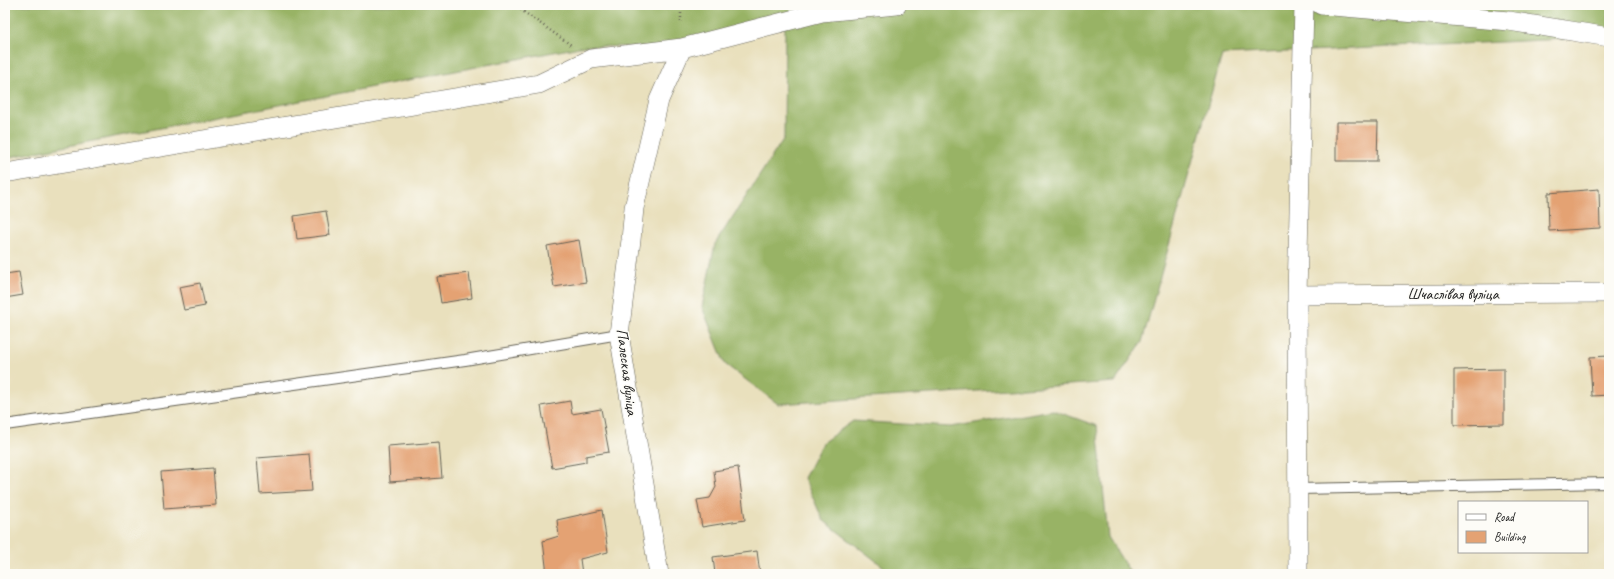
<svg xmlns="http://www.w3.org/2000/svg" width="1614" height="579" font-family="Caveat,sans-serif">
  <rect width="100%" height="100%" fill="#fdfcf7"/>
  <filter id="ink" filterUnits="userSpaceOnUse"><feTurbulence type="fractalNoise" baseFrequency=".025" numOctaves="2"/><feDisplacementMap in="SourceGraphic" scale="8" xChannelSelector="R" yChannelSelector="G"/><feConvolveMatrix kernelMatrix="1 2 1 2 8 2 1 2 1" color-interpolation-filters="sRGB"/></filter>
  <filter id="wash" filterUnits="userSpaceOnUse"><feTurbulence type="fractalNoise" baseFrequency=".012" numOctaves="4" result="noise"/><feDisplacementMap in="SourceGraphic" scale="16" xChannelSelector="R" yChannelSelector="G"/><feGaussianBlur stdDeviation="0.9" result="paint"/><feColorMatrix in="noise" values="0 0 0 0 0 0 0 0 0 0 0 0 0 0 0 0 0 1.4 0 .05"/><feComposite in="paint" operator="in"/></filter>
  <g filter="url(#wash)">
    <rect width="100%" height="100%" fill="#e9e0bd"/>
    <path fill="#98b365" stroke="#5a6840" d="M5,5H1609V37L1222,55L1142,342L1115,382L778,404L725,364L702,307L715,244L784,138L785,27L682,48L585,46L5,158Z
      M1053,410L1097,426L1108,537L1131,574H893L823,520L804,478L822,443L853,421L951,427Z"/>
    <g id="blocks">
      <path fill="#e4a273" d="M1336,122H1378L1377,161H1336Z
        M1599,189L1600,228L1549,231L1548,193Z
        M326,211L330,235L297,239L294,216Z
        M579,240L586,282L554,287L547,246Z
        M19,272L23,295L5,298V274Z
        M469,273L472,298L441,303L437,277Z
        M200,283L205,306L184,310L179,287Z
        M1609,356V395L1592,396L1590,357Z
        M1504,369V424L1454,425V370Z
        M570,401L572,414L601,409L609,452L586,456V462L552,468L541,406Z
        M439,442L442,478L390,482L388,446Z
        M309,454L312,491L260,494L257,458Z
        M738,467L745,520L702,527L697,500L710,498L716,487L714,471Z
        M213,468L216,505L164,509L161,472Z
        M602,510L608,552L580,559L582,574H547L543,541L559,536L557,520Z
        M757,551L760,574H715L713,557Z"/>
    </g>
  </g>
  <g filter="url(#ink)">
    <use href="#blocks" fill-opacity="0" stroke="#646154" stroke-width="1"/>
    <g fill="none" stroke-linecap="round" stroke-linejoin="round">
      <defs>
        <path id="service" d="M5,425L465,360L619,334
          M1298,489L1609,483"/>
        <path id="minor" d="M1321,5L1509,21L1609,37
          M5,173L539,84L591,59L682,48L822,12L897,5
          M1297,295L1609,293
          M659,574L619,334L631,240L634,208L659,100L682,48
          M1298,574L1297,295L1304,5"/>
      </defs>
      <use href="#service" stroke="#646154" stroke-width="12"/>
      <use href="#minor" stroke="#646154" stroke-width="20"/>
      <path stroke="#646154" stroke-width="2.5" stroke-dasharray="1 3" stroke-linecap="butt" d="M514,5L571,45
        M681,5V25"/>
      <use href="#service" stroke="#fff" stroke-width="10"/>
      <use href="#minor" stroke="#fff" stroke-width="19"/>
    </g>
  </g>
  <g text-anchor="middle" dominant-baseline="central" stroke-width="3" stroke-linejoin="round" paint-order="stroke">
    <g font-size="16" fill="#1c1c1c" stroke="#fdfcf7">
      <text x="1453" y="294">Шчаслівая вуліца</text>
      <text transform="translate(627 372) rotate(83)">Палеская вуліца</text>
    </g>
  </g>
  <rect width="1614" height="579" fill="none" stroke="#fdfcf7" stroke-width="20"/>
  <rect x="1458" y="501" width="130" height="52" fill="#fdfcf7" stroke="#a3a29f"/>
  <rect x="1466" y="514" width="20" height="6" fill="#ffffff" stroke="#a3a29f"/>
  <text x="1494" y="521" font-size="12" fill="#1c1c1c">Road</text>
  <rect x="1466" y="531" width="20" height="12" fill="#e4a273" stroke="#a3a29f"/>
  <text x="1494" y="541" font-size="12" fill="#1c1c1c">Building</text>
</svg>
